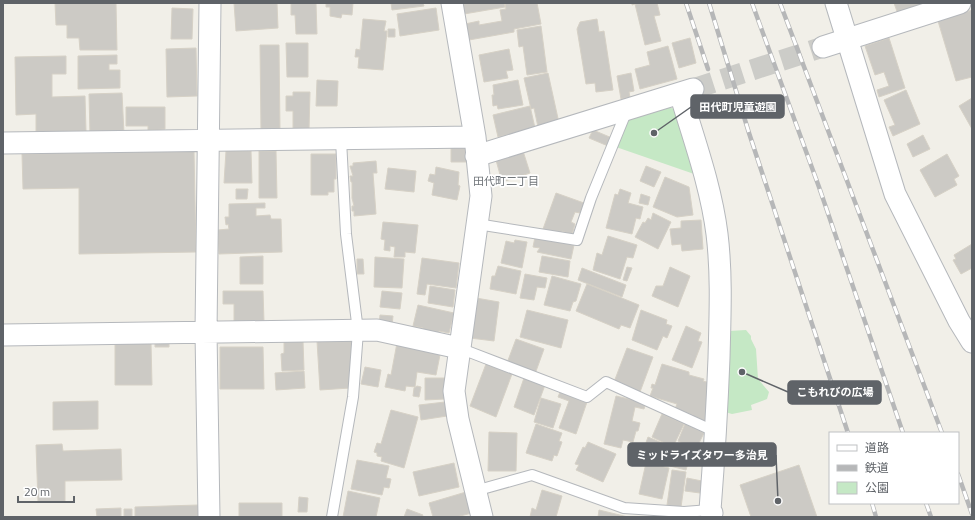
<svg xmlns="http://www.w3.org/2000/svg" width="975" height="520" font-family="'Titillium Web','Noto Sans JP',sans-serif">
  <rect width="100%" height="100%" fill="#f1efe8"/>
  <path fill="#c5e8c5" d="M668,107L681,111L697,175L616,147L629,118Z
    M746,330L751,336V339L756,349L758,379L769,392L767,399L751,405L752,410L732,414L725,412L729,331Z"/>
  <path fill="#cccac5" stroke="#d6d1c6" d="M55,3H116L117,50H80L79,38H67V25H56Z
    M234,3H277L278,28L236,31Z
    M291,3H316L317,34H296L295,15H291Z
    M326,3H353L352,15L342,14L341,18L330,16V7H326Z
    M391,3H423L424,6L392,10Z
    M462,3H504L505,7L464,14Z
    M505,3H537L541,24L514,29V32L469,40L465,24L479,21V25L502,21L500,10L506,9Z
    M632,3H657L660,15L654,16L661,41L645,45L635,4L632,5Z
    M894,3H933L899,17Z
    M172,8L193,9L192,39H171Z
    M436,8L439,30L400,36L397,14Z
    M972,10V77L956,81L938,21Z
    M363,19L386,21L384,31H387L383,70L358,68L359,57H355L356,49L360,50Z
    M597,19L599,32L604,31L613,90L596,92L595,83L586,84L577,29L580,22Z
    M541,26L547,72L527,75L523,46L519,47L517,30Z
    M388,29H395V37H388Z
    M690,38L696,63L679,68L672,43Z
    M889,38L905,88L879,97L877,90L889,86L884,72L875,75L865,46Z
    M286,43H308V77H287Z
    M260,45H279L280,132H261Z
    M668,46L677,79L640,89L635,69L650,65L647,52Z
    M196,48L197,96L167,97L166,49Z
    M509,49L513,70L506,71L508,78L484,82L479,55Z
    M117,55V64H109V70H120V88L78,89V56Z
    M66,56V74H52V97L85,96L86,131L36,132V114L16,115L15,57Z
    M548,73L559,123L538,127L534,108L531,109L524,78Z
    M631,73L634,91L629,92L630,97L621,99L617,76Z
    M317,80L338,81L337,106H316Z
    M518,80L523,105L498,109L497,105L493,106L492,95H494L493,85Z
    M906,90L920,124L893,136L889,127L895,125L884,100Z
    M293,92H310L309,130L293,129V111H286V96H293Z
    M122,93L124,134L90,135L89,94Z
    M972,98V129L959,106Z
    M530,106L535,128L498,137L493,115Z
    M126,107H165V129L148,130V126H126Z
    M593,130L612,138L608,146L589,138Z
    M923,135L930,149L913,157L907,144Z
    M465,145L466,162H451V146Z
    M194,151L196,252L79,254V188L23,189L22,154Z
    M226,151H251L252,183H224Z
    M259,151H276L277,198H259Z
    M523,151L530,173L502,182L496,160Z
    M311,154H336V179H334V192H328V195H311Z
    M947,154L959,176L954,179L957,185L935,197L920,170Z
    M376,161L377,173H373L376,214L354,216V211H352V206H354L352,198V182H351L350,176H353L350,166H353V163Z
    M646,166L661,172L654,187L640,181Z
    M436,167L459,172L458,185L460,186L457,200L432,195L434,183L428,181L430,174L435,175Z
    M388,168L416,171L414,192L385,189Z
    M665,177L689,187L693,215L677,217L653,207Z
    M236,189H248L247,199H236Z
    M620,189L631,193L628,203L643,207L640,219L636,218L632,234L606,228L615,194L618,195Z
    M556,193L584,203L580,213L575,212L571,222L575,224L572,235L562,231L560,235L543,229Z
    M641,194L650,197L648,205L639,203Z
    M265,203V208H256V216L270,215L271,219H281L282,252L219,254L218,230L229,229L228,224L226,225L225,217H229V204Z
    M653,213L671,222L658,249L635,237L643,222L645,223L648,218L651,220Z
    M701,220L703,249L682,251L681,244L672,245L670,229L681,228V221Z
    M383,222L418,225L415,253L405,252V257H394L395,247L390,246V251L384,250L385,240L381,239Z
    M608,236L637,245L633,258L627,257L620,279L593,270L597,253L602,255Z
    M535,237L574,245L571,259L537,252L540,248L533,247Z
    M515,240L527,242L522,268L501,263L506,241L514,243Z
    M972,244V268L961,274L953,260L956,259L954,255Z
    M263,256V284H240V257Z
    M542,256L570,261L568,277L539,272Z
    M375,257L404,259L402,288L374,287Z
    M422,258L459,263L456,288L427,284L425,295L417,294Z
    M357,259H363L364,274H357Z
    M498,266L521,271L516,294L490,289L492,276H495Z
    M627,267L632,268L627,281L623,280Z
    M670,267L690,276L678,307L652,296L656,286H663Z
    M582,268L626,285L622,297L578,280Z
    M525,274L547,278L545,288L537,287L534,300L520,298Z
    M552,276L581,284L576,301L573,302L570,311L544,305Z
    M587,284L639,305L630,328L621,325L619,329L576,311Z
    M430,286L455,290L453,307L428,303Z
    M223,291H263L264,322L234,323V304H223Z
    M382,291L402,293L400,309L380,307Z
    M476,298L499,302L494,341L470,338Z
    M418,305L454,313L449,333L439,331L438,334L423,330V328L413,326Z
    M527,310L568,320L561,348L520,337Z
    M641,310L667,320L666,324L672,326L667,338L663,336L657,350L632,340Z
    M380,315L393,316L392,326L379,325Z
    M686,326L701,333L698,341L702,342L692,368L672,360Z
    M353,339L350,388L320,390L317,341Z
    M516,339L544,349L535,374L507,363Z
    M155,340H169V347H155Z
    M303,341L304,370L282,371L281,354L284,353V342Z
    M115,343H151L152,385H115Z
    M397,343L441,350L436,375L417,372L415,387L406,386L405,391L385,387L388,374L391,375Z
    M220,347H263L264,389H220Z
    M627,348L653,357L640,392L614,382Z
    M486,364L512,374L496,417L470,406Z
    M662,364L689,372V375L704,379L703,381L710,383L708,424L692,418L693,415L675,409L677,404L650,396L653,388H651L652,384L655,385Z
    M365,367L381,370L378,387L361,384Z
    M304,371L305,388L276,390L275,373Z
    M425,378H445V399L425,400Z
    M524,378L545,385L534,415L514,407Z
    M417,386L421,387L419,397L413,396L414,388Z
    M560,392L587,402L576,434L559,428L569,401L558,397Z
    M616,396L646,403L644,409L635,407L632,421L640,423L638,431H636L633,442L623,440L621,448L604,444Z
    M541,398L561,404L553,428L534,422Z
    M98,401V429L53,430V402Z
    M445,402L447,416L421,420L419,405Z
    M391,410L418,417L404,468L381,461L382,457L377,456V453L374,452L377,443L381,444Z
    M662,414L684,424L673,447L652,437Z
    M536,424L562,433L559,441L562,442L557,456L554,455L552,461L526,453Z
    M685,424L704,433L696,449L678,441Z
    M489,432L517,433L516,471H488Z
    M648,437L674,448L667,464L642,454Z
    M588,442L616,454L603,482L576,470L579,465L575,464L583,447L585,448Z
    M62,444L63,451L121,449L122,480L65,481V502H38L36,445Z
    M676,444L692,449L686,470L670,466Z
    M357,460L389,466L386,478L391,479L389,488L384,487L382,495L351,489Z
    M454,463L459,487L419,496L413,472Z
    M646,463L669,468L662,499L639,494Z
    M799,465L817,517H751L740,485Z
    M672,470L686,472L681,507L667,505Z
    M687,478L702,481L700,493L685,491Z
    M542,490L562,496L556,517H530L532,508L536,510Z
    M348,491L380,498L376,517H343Z
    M466,492L472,513L456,517H433L429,503Z
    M299,497L308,498L307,512H298Z
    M239,503H282V517H239Z
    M198,505V517H135V507Z
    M121,508V517H97L96,509Z
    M124,509H132V517H124Z
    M407,509L423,515L422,517H404Z
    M599,510L628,517H598Z"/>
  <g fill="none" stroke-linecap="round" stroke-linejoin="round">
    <path stroke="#ccccc8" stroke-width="21" stroke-dasharray="21 10" stroke-linecap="butt" d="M693,89L823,47"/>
    <defs>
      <path id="lane" d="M477,224L577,240L591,198L627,110
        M459,348L587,397L606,382L716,432
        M475,491L532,475L624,508L684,512L710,510
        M332,517L353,397L358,331L346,234L341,140"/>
      <path id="street" d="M452,3L475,137L481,196L454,391L458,419L482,517
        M836,3L895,194L959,321L972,342
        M823,47L960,3
        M680,93C694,140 711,186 717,234C722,275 720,317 719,358C717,409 714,459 710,510L712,513
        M3,143L475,137
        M476,156L693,89
        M3,335L377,330L459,348
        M209,517L206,332L210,3"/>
    </defs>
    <use href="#lane" stroke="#b5b8bc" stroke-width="12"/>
    <use href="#street" stroke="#b5b8bc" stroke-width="23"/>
    <use href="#lane" stroke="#fff" stroke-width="10"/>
    <use href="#street" stroke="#fff" stroke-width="21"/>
    <defs>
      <path id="rail" d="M686,3L708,69
        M709,3L749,133L848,433
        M752,3L819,187L903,433
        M780,3L942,433
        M958,474L972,514
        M872,503L876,517
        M926,503L931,517"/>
    </defs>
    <use href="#rail" stroke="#b6b7b8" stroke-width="4.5"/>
    <use href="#rail" stroke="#fff" stroke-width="3" stroke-dasharray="9" stroke-linecap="butt"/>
  </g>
  <g text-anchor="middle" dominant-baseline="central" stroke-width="3.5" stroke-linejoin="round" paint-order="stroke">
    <g font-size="11" fill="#70757a" stroke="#fff">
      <text x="506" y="181">田代町二丁目</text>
    </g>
  </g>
  <path fill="none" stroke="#5f6368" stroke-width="1.5" d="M654 133L691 107M742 372L788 392M778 501L776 455"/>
  <g fill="#5f6368" stroke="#fff" stroke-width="1.5">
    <circle cx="654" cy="133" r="4"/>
    <circle cx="742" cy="372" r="4"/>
    <circle cx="778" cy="501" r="4"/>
  </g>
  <g fill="#5f6368" stroke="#5f6368" stroke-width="1.5">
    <rect x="691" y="95" width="93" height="23" rx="4"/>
    <rect x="788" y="381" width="93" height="23" rx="4"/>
    <rect x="628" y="443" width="148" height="23" rx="4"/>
  </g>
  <g font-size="11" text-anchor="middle" font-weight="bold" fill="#fff">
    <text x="738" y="111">田代町児童遊園</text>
    <text x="835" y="396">こもれびの広場</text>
    <text x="702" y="459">ミッドライズタワー多治見</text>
  </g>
  <rect width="975" height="520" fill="none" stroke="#5f6368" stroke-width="8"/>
  <rect x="829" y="432" width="130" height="72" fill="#ffffff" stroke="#bfc1c3"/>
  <rect x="837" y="445" width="20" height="6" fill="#ffffff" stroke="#bfc1c3"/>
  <text x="865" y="452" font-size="12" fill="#5f6368">道路</text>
  <rect x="837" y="465" width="20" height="6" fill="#b6b7b8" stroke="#bfc1c3"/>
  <text x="865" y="472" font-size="12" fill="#5f6368">鉄道</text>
  <rect x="837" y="482" width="20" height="12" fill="#c5e8c5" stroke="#bfc1c3"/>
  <text x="865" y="492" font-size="12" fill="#5f6368">公園</text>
  <path d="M18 496v6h56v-6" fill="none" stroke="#5f6368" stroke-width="2"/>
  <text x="24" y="496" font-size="12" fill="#5f6368" stroke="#ffffff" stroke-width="3" paint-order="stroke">20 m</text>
</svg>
